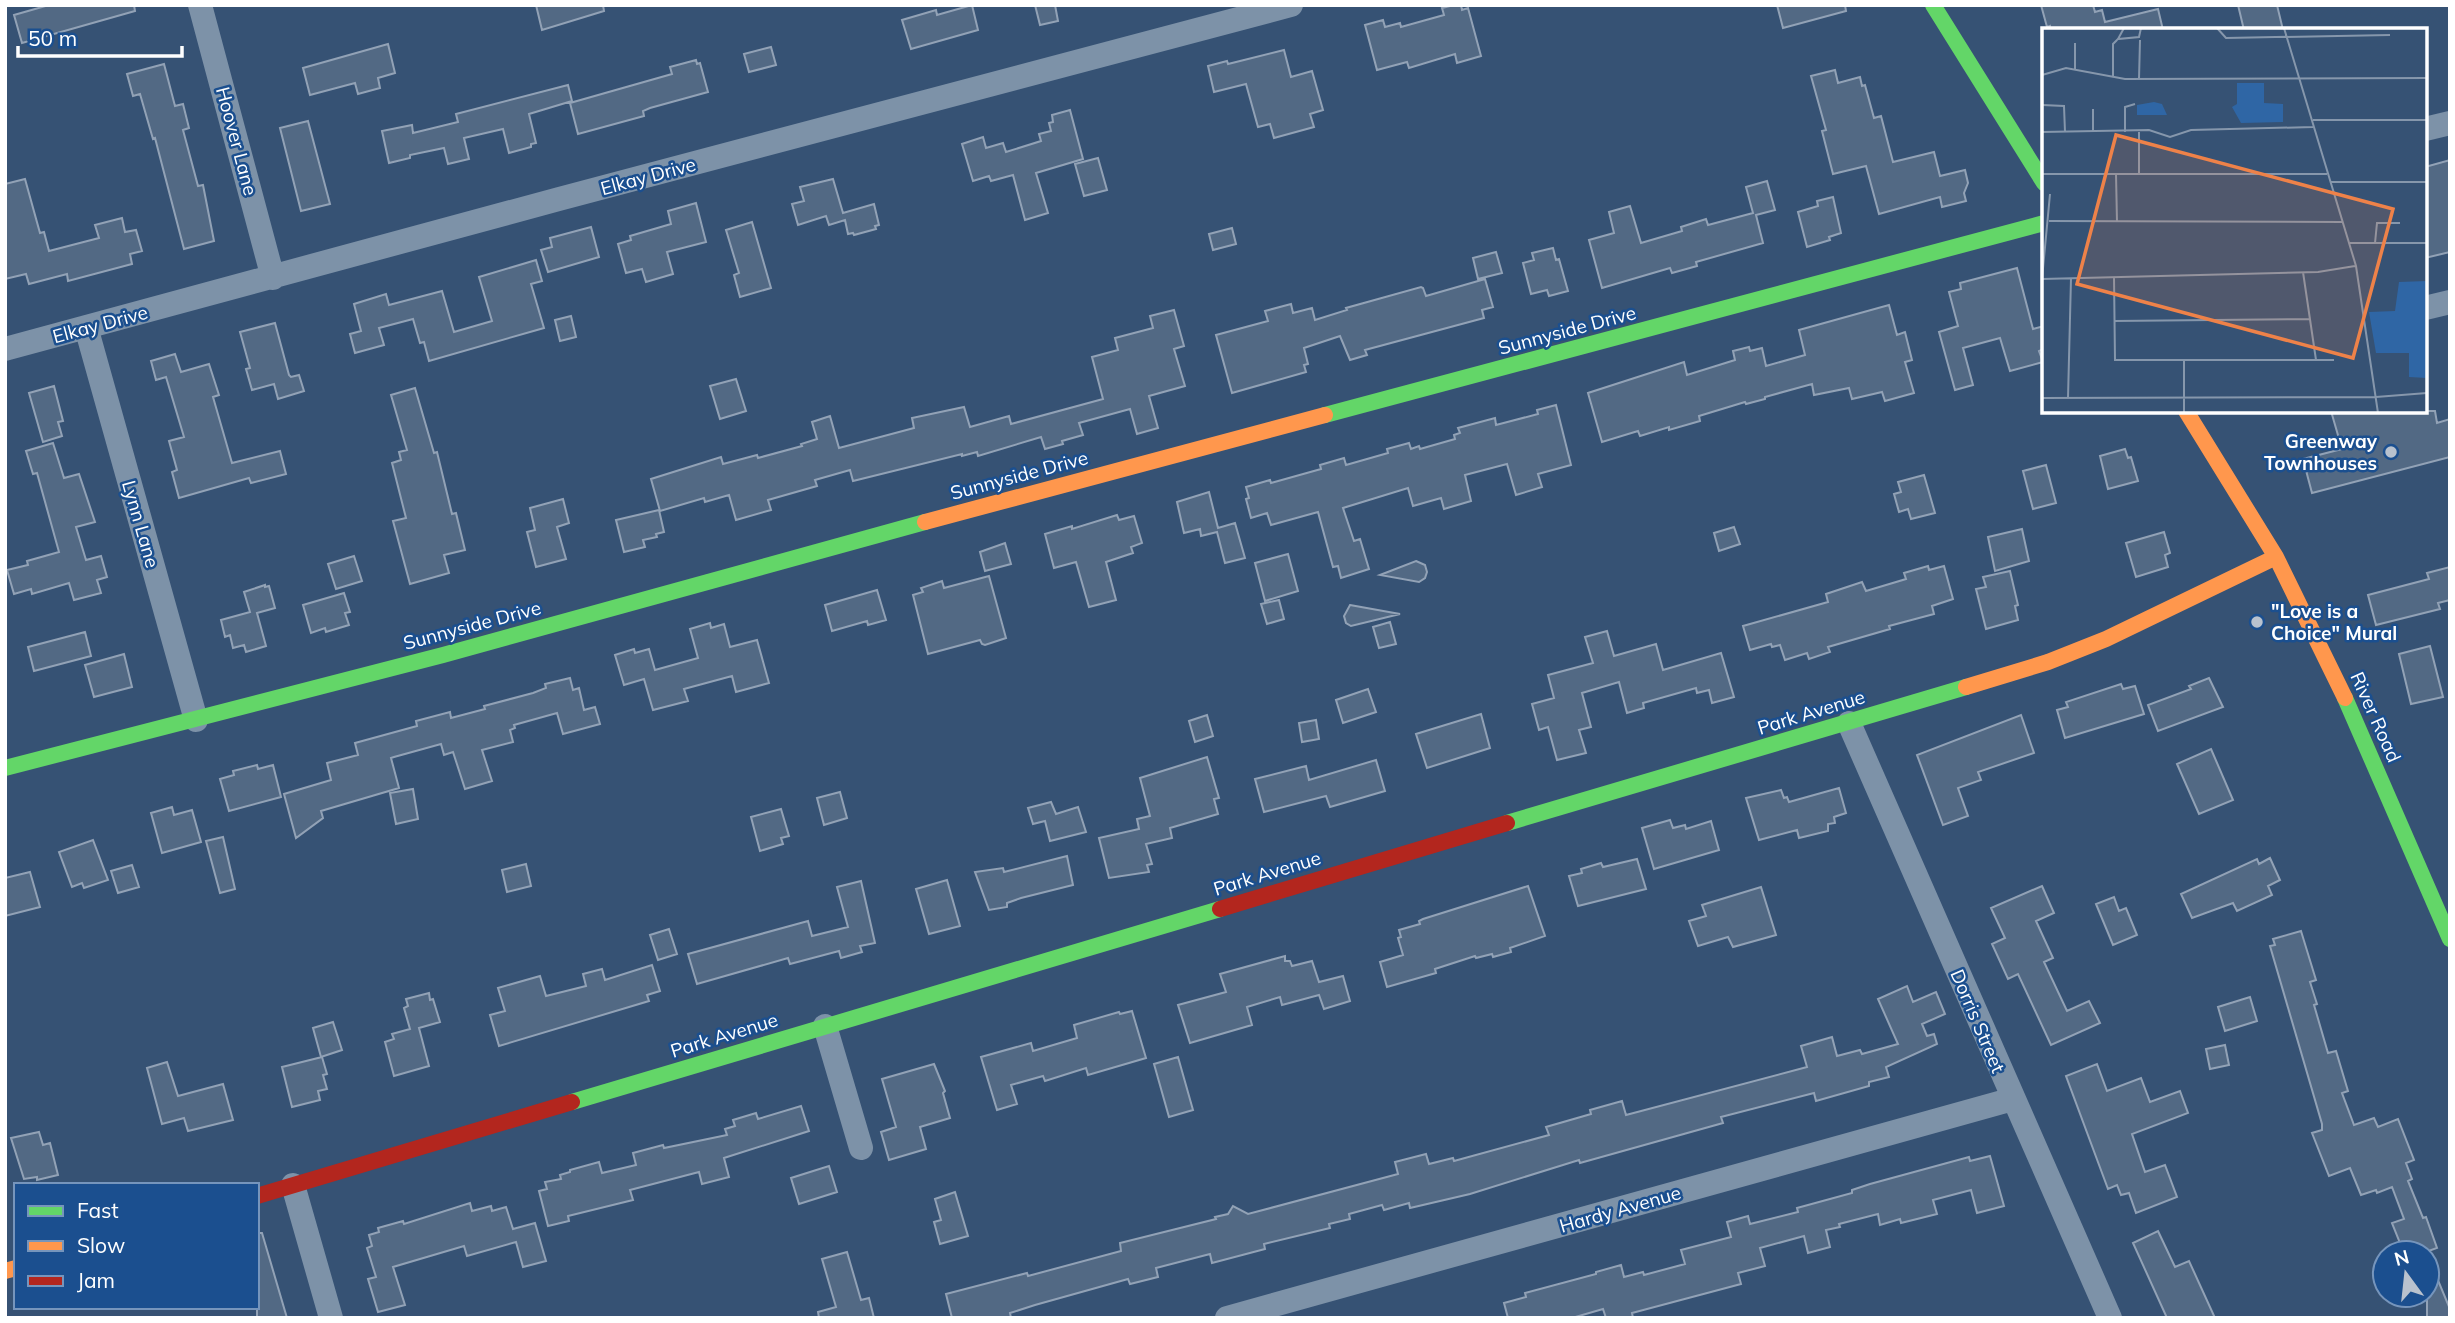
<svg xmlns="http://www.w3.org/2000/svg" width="2455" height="1323" font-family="Mulish,sans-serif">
  <rect width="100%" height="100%" fill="#365274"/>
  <path fill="#526984" stroke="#92a2b6" stroke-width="2" d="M49,5H134L135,11L22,43L14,15Z
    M536,5H603L604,11L542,30Z
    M972,5L978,30L911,49L902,20L936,10L937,15Z
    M1035,5H1055L1058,21L1040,25Z
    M1454,5H1461L1462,10L1468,8L1481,56L1457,63L1455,54L1409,68L1407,62L1377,70L1365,25L1383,20L1385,27L1400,23L1401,27L1444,15L1442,8Z
    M1777,5H1845L1846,11L1783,28Z
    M2041,5H2093L2095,12L2102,10L2105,22L2158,9L2163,30H2050V26L2047,27Z
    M2238,5H2277L2283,30H2244Z
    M388,44L395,73L378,78L380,88L358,94L355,83L310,95L303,68Z
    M771,47L776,65L749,72L744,54Z
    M1284,50L1291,77L1312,71L1323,110L1310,114L1314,127L1274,138L1270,124L1258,127L1246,84L1214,92L1208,66L1227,61L1228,64Z
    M696,60L697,64L700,63L708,92L650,108L643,111L644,116L578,134L570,103L672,74L670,67Z
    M164,64L175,106L183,104L189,128L183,130L198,186L203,185L214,241L184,249L155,138L153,139L140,94L133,96L127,74Z
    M1835,70L1838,83L1860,77L1862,86L1865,85L1874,118L1881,116L1893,162L1934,152L1940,176L1965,170L1968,183L1964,193L1966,201L1942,207L1940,197L1879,214L1866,166L1833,174L1822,131L1826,130L1811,76Z
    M568,85L572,101L529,114L536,143L531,144V147L509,153L503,129L464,138L469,159L448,164L444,148L410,155V158L389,163L382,131L412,125L413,133L458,122L456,114Z
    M1070,110L1083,159L1036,173L1048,213L1025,220L1013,175L991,181L989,176L973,181L962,144L983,137L986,148L1003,143L1006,152L1041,141L1039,134L1051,131L1049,123L1053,122L1052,115Z
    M308,121L330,204L301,211L280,128Z
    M1098,158L1107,190L1084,196L1075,164Z
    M2450,160V252L2425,258V167Z
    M25,179L40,233L44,232L49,251L99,238L95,225L122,218L125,232L136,230L142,251L130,254L132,264L68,281L67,274L29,284L26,274L5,279V184Z
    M833,179L843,213L874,204L879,225L875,226L876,229L854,235L853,233L848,234L845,220L829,225L826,216L798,225L792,204L804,201L800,187Z
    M1767,181L1775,210L1756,215L1763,243L1696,262L1697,266L1672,273L1670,268L1602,288L1589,240L1614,233L1609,212L1630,206L1641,243L1682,231L1681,227L1706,219L1708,225L1753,213L1746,187Z
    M1833,197L1841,233L1829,237L1830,240L1807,247L1798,212L1818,206L1817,201Z
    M696,203L706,242L667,252L673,274L646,282L642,269L626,273L618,244L631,240L630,236L671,224L668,211Z
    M752,222L771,288L740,297L734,275L739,273L726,230Z
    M591,227L599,257L548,272L541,250L552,247L550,238Z
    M1232,228L1236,244L1213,250L1209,234Z
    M1553,248L1556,260L1559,259L1568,291L1549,296L1547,290L1531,294L1523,263L1534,260L1532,253Z
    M1496,252L1502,273L1478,279L1473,258Z
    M536,260L542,281L531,284L544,328L429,361L424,342L420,343L413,319L379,328L384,345L355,353L350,334L361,331L354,304L386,294L389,305L442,291L454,332L492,321L479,277Z
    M2017,268L2033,329L2044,326V349L2039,351L2043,362L2010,371L2000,338L1963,348L1973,385L1955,390L1939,332L1958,326L1949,292L1961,289L1960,283Z
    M1485,279L1493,307L1482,310L1484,318L1365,350L1367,355L1350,360L1340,336L1304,348L1308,364L1304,365L1306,372L1232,393L1216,335L1268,321L1265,311L1291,304L1293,313L1312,308L1315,320L1347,310L1346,308L1421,287L1423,288L1426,296Z
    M1889,305L1897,335L1905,332L1912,360L1905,362L1914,393L1885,401L1882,392L1852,399L1849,388L1814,395L1812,384L1765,397V399L1746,404L1745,402L1699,416L1700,421L1669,430V427L1640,436L1638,431L1602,442L1588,393L1684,362L1687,375L1735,360L1733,351L1749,347L1750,351L1762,348L1766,366L1805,355L1799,330Z
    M1174,310L1184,346L1174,349L1185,386L1149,396L1158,428L1137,434L1130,409L1079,423L1083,435L1062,441L1063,444L1045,449L1041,437L978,456L977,452L962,456V454L853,481L850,470L815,480L817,486L768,500L771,510L736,520L729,495L705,502L704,498L660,511L651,479L721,457L723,464L757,455L758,458L802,446L801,444L817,439L812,422L830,416L839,448L914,428L912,418L964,407L970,427L1009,416L1011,424L1103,399L1092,357L1118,350L1115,338L1153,328L1150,316Z
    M571,316L576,337L560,341L555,320Z
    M275,323L289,375L291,377L299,375L304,391L278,399L274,384L252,390L246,369L250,368L240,332Z
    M175,354L181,372L209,364L219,395L213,397L232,463L280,451L286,474L251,483L249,478L179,498L172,472L177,470L169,441L184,437L166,377L156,380L151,361Z
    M736,379L746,411L720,419L710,386Z
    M54,386L63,421L58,422L62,436L43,442L29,393Z
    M415,388L434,453L437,452L452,514L456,513L465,550L444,555L449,573L410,584L393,521L406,518L392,463L401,460L399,452L407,450L391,395Z
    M1556,405L1571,465L1538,474L1542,487L1516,495L1507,464L1465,475L1471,501L1444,509L1441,498L1413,506L1408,488L1343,508L1354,541L1360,539L1369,569L1341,578L1338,566L1333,567L1318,512L1271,525L1267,513L1251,518L1246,499L1249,498L1246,487L1270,480L1271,483L1321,469L1320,465L1344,458L1346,465L1388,453L1387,449L1409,443L1411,449L1419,446L1420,449L1455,439L1454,435L1460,433L1458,428L1495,418L1496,425L1538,414L1537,410Z
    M2331,411H2435L2437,423L2450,419V457L2312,493L2303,459L2342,449Z
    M53,443L64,478L79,474L95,522L76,527L86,560L101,556L107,577L97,580L101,593L74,600L69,583L32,594L31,589L14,594L7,570L28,565L27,561L59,552L37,473L33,474L26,451Z
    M2125,449L2128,458L2131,457L2138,481L2108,489L2100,456Z
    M2046,465L2056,503L2033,509L2023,471Z
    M1924,475L1935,513L1911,519L1908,509L1899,512L1894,494L1901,492L1898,482Z
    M1209,492L1218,528L1235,523L1245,558L1225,563L1217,532L1201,536L1200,529L1184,533L1177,502Z
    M563,499L569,523L557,527L566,559L536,567L527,532L535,530L530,508Z
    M659,510L664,532L656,534L657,537L643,540L645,547L624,552L616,520Z
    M1117,515L1119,520L1134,516L1142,543L1131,547L1133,553L1106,562L1116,600L1089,607L1076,562L1054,568L1045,534L1072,526V529Z
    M1734,527L1740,544L1719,551L1714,533Z
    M2022,529L2029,561L1995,571L1988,537Z
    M2164,532L2170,553L2165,555L2168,567L2136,577L2126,543Z
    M1005,543L1011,564L985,571L980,552Z
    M1288,554L1298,591L1265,601L1255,563Z
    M354,556L362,581L336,589L328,564Z
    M1416,561L1425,565L1427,572L1425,578L1419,582L1380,575Z
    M1928,566L1929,570L1944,566L1953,599L1932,606L1934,614L1889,626L1890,629L1828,647L1830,652L1809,659L1807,653L1785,660L1780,645L1772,647L1771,644L1750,650L1743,626L1828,602L1826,594L1862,582L1866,591L1906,579L1904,573Z
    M2450,567V600L2438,603L2440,609L2376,625L2368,595L2429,579L2427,573Z
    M2010,571L2018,605L2015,606L2018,620L1986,629L1976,589L1986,587L1983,577Z
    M989,576L1006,638L985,645L982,644L980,640L928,654L913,595L923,592L921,588L942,581L944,588Z
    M265,585V587L269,586L275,608L257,613L266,646L246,652L244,645L233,648L230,635L225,637L221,620L250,612L244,592Z
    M877,590L886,620L868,625L867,621L832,631L825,605Z
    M344,593L350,612L345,613L349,625L326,632L325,628L311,633L303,605Z
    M1279,600L1284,619L1267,624L1261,604Z
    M1350,605L1400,614L1351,626L1346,623L1344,616Z
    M1390,622L1396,644L1379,648L1373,627Z
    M710,623L711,628L724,624L730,647L757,640L769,683L736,692L732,676L684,689L688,701L653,710L644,679L624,685L615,655L634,649L635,653L649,649L655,670L698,658L690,629Z
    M1607,631L1614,656L1656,644L1663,670L1721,653L1734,697L1712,703L1709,690L1697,693L1696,688L1643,703L1644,708L1627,713L1619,682L1582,693L1591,727L1579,730L1586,753L1557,760L1548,727L1539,730L1532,704L1554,698L1548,675L1593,663L1585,637Z
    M85,632L91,656L34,671L28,647Z
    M2430,646L2443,697L2411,704L2399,654Z
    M124,654L132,687L94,697L85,665Z
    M570,678L573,690L579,688L584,710L595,707L600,724L563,734L557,713L514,725L515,728L510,730L513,742L482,750L492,781L465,789L453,752L444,755L441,744L394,757L391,758L399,788L321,811L323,818L296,838L284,794L331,780L327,763L358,755L355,743L417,726L416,721L450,712L451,718L485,709L484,706L533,693L546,688L545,684Z
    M2209,678L2223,707L2158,731L2148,705L2191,689L2189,686Z
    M2121,684L2123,689L2135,686L2144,714L2065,738L2057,710L2068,707L2066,702Z
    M1368,689L1376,712L1343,723L1336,700Z
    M1481,714L1490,748L1427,768L1416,734Z
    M1207,715L1213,736L1195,742L1189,721Z
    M2021,715L2034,753L1978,772L1981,780L1958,788L1968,816L1943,825L1917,755Z
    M1316,720L1319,739L1302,742L1299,723Z
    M2211,749L2233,800L2199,814L2177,764Z
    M1207,757L1219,798L1214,799L1218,814L1170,828L1172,838L1146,844L1152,864L1147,865L1149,872L1109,878L1099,838L1139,829L1137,819L1150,816L1140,778Z
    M1376,760L1385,791L1330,807L1326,796L1264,812L1255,779L1306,766L1309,780Z
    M257,765L258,769L273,765L281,797L229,811L220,779L234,775L233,771Z
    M1839,788L1846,813L1834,817L1835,823L1828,824V831L1799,838L1797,830L1759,840L1746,798L1781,790L1784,798L1787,797L1789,802Z
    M413,789L418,819L396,824L390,793Z
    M840,792L847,818L824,825L817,798Z
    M1051,802L1056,814L1078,807L1086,832L1050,841L1045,821L1033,824L1028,808Z
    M172,807L174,815L192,810L201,842L162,853L151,813Z
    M781,809L789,836L781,838L783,844L760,851L751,817Z
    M1670,820L1673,828L1685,825L1686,829L1711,821L1719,850L1654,869L1642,828Z
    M223,837L235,889L220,893L206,841Z
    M93,840L108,880L84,888L82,883L72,887L59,852Z
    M1067,856L1073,885L1021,898L1007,903V907L989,910L975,872L1003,868L1004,872Z
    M2270,858L2280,880L2268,886L2272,895L2237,911L2233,903L2192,918L2181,894L2257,859L2259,864Z
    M1637,859L1646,889L1578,906L1569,876L1582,873L1581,869L1601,863L1603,867Z
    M526,864L531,886L507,892L502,870Z
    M132,865L139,887L118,893L111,871Z
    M30,872L40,907L5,916V878Z
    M947,880L960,926L929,934L916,889Z
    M861,881L875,943L860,946L862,952L841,958L839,951L790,964L788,958L697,984L688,954L808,921L812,936L848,927L837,887Z
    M1528,886L1545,936L1510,948L1511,952L1493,957L1492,954L1476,958L1475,956L1435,969L1436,973L1387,987L1380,962L1403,955L1398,938L1401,937L1399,930L1420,924L1419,921L1423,919Z
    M2042,886L2054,913L2036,921L2053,958L2044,962L2067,1011L2089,1001L2100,1023L2051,1045L2018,974L2008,979L1992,944L2005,938L1991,908Z
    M1761,887L1776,935L1733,947L1728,937L1698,946L1689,921L1706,916L1702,905Z
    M2114,897L2119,911L2126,908L2137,935L2113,945L2096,904Z
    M669,929L677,954L658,960L650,935Z
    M2301,931L2316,980L2310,982L2317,1004L2314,1005L2328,1053L2336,1051L2348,1091L2342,1093L2354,1125L2374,1118L2378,1127L2398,1119L2414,1160L2406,1163L2412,1179L2408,1181L2423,1218L2426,1217L2437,1248L2423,1253H2404L2392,1223L2404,1219L2392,1187L2377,1193L2376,1190L2361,1195L2350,1168L2329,1176L2312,1133L2322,1130V1124L2270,946L2275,945L2273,939Z
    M1285,956V961H1290L1292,966L1312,961L1319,982L1343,976L1350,1001L1324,1009L1319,995L1282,1005L1280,997L1247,1007L1252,1025L1190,1043L1178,1005L1226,992L1220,974Z
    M652,965L660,991L647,995L649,1001L499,1046L490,1015L505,1011L498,988L540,976L546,996L586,986L583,974L602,969L605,980Z
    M1907,986L1913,1002L1936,992L1945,1014L1922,1024L1927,1036L1934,1034L1937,1044L1886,1067L1889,1077L1869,1082V1086L1816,1101L1814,1093L1721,1117L1723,1123L1580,1163L1579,1160L1470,1194L1410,1208L1409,1203L1384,1210L1382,1205L1349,1214L1350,1219L1329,1224L1330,1228L1264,1244L1265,1249L1212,1263L1210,1254L1156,1268L1158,1277L1130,1284L1128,1279L1035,1305L1010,1313L1011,1318H952L946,1294L1027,1273L1028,1276L1121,1251L1120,1243L1216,1219L1215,1217L1228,1214L1233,1206L1248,1214L1398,1174L1395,1162L1426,1154L1429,1164L1453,1158L1454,1161L1549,1135L1546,1127L1591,1114L1590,1110L1622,1101L1626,1115L1807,1067L1801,1046L1832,1037L1837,1056L1860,1050L1862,1054L1898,1044L1878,999Z
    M429,993L430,1000L433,999L440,1022L419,1028L429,1066L394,1076L385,1042L394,1039L392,1034L410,1029L404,1008L408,1006L406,999Z
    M2250,997L2257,1021L2225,1031L2218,1007Z
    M1132,1011L1146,1058L1088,1075L1086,1068L1045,1081L1043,1076L1011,1085L1017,1104L997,1110L981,1057L1031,1043L1033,1051L1077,1038L1074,1025L1119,1012L1120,1014Z
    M333,1022L342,1050L321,1057L313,1028Z
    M2225,1045L2229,1065L2210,1069L2206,1049Z
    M322,1057L327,1074L323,1075L327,1089L318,1091L320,1100L292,1107L282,1067Z
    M1178,1057L1193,1110L1169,1117L1154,1064Z
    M167,1062L178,1096L223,1084L233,1120L188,1131L184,1118L162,1124L147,1068Z
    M934,1064L945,1091L943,1093L950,1118L920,1127L926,1149L889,1160L881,1132L896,1127L882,1079Z
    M2097,1064L2107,1091L2141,1078L2150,1102L2180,1091L2188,1113L2132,1134L2145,1172L2165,1165L2177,1197L2136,1213L2129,1193L2121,1195L2117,1185L2108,1189L2066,1076Z
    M801,1106L809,1131L724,1158L729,1177L702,1184L699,1172L630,1190L633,1200L568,1216L569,1221L548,1226L539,1191L547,1189L545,1182L561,1179L560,1175L570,1172V1170L599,1162L602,1173L636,1165L633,1153L663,1145L664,1148L727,1135L725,1129L735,1126L733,1120L756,1113L758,1119Z
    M39,1132L43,1145L50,1143L58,1175L37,1180V1177L24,1179L11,1138Z
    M1990,1156L2004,1206L1977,1213L1971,1190L1933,1200L1937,1214L1901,1223L1900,1219L1880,1225L1878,1214L1839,1224L1840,1227L1826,1230L1830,1247L1808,1253L1804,1236L1760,1248L1765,1266L1738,1273L1741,1284L1632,1313L1633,1318H1606L1603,1309L1572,1318H1508L1504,1303L1526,1297L1525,1293L1596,1274V1272L1621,1265L1624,1277L1643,1272L1644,1275L1685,1264L1681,1250L1731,1237L1727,1222L1748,1216L1750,1224L1798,1212L1797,1208L1852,1193V1190L1870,1184L1969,1157L1970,1161Z
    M829,1166L837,1192L799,1204L791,1178Z
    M955,1192L968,1236L940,1244L934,1222L941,1220L935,1199Z
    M470,1203L472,1211L491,1206L492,1211L506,1207L513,1229L535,1223L546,1261L523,1267L516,1242L467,1256L464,1246L393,1267L405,1305L378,1312L368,1279L376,1277L367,1248L372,1246L369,1235L379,1232L378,1228L403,1221L404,1224Z
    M2158,1231L2175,1267L2189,1261L2215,1318H2167L2133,1243Z
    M257,1233H262L287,1318H257Z
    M847,1252L861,1300L869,1298L874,1318H819L818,1312L836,1307L822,1259Z
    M2427,1254L2450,1309V1318H2427Z"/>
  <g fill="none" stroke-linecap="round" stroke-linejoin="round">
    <path stroke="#7d92a8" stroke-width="24" d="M200,5L273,278
      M2425,129L2450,123
      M2425,308L2450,302
      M86,327L196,720
      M5,349L559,199L1291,5
      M1849,723L2110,1318
      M825,1026L861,1148
      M293,1185L331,1318
      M1227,1318L2013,1099"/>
    <path stroke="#63d668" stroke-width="16" d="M1933,5L2044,183
      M1325,415L2044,223
      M2345,698L2450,939
      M5,768L443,655L925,522
      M1507,823L1966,687
      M572,1102L1220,909"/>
    <path stroke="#ff974d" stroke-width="16" d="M2186,411L2276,557L2345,698
      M925,522L1325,415
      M1966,687L2048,662L2106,639L2276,557
      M5,1271L16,1268"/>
    <path stroke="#b3261e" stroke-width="16" d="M1220,909L1507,823
      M257,1196L572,1102"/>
  </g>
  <g fill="#b9c2ce" stroke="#1b4f8f" stroke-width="2.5">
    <circle cx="2391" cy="452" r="7"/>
    <circle cx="2257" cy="622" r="7"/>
  </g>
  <g text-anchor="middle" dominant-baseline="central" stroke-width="5" stroke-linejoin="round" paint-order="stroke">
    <g font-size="19" fill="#fff" stroke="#1b4f8f">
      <text transform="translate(237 141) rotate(75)">Hoover Lane</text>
      <text transform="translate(648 176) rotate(-15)">Elkay Drive</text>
      <text transform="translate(100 324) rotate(-15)">Elkay Drive</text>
      <text transform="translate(1567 330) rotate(-15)">Sunnyside Drive</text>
      <text transform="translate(1019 475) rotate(-15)">Sunnyside Drive</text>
      <text transform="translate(141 524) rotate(74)">Lynn Lane</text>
      <text transform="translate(472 625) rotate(-15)">Sunnyside Drive</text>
      <text transform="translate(1811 712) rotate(-17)">Park Avenue</text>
      <text transform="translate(2376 717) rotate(66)">River Road</text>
      <text transform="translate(1267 873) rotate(-17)">Park Avenue</text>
      <text transform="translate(1978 1021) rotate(67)">Dorris Street</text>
      <text transform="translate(724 1035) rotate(-17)">Park Avenue</text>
      <text transform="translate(1620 1209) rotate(-16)">Hardy Avenue</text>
    </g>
    <g font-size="19" font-weight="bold" fill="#fff" stroke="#1b4f8f" text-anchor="end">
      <text x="2377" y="441">Greenway<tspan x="2377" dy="22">Townhouses</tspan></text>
      <text x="2271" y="611" text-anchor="start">"Love is a<tspan x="2271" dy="22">Choice" Mural</tspan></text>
    </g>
  </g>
  <g transform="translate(2042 28)">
    <rect width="385" height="385" fill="#365274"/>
    <path d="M195,55H222V75L241,76V94L199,95L190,79L195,76ZM112,74L120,76L125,87H95V77ZM385,253V350L367,349V325H334L327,284L353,283L357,254Z" fill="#2f66a5"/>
    <path fill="none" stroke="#8697ac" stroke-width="2" d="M82,0L76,11L97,9L99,0M175,0L184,10L348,7M242,0L314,238L336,385M33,41V15M0,47L24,40L83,51L385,50M71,49V16L76,11M97,51L98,12M0,77L22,78L23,104M271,92H385M0,104L107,102L128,109L149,102L271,99M51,104V81M83,104V79L93,76M97,104V146M0,146H285M74,146L75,194M289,154H385M7,193L300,194M308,215H385M333,215L335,195H358M261,244L274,332M72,249L73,332H292M0,251L276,244L313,238M0,251L8,166M72,293L268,291M142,332V385M0,370L334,369L385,365M26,370L29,250"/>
    <path fill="#ee8249" fill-opacity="0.15" stroke="#ee8249" stroke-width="3.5" d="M74,107L351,181L311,330L35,256Z"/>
    <rect width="385" height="385" fill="none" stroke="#fff" stroke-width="3.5"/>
  </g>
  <rect width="2455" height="1323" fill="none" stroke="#ffffff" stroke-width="14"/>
  <rect x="14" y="1183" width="245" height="126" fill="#1b4f8f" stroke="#7695bc" stroke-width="2"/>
  <rect x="28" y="1206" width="35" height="10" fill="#63d668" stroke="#7695bc" stroke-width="2"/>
  <text x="77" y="1218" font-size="21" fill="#ffffff">Fast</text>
  <rect x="28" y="1241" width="35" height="10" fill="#ff974d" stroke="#7695bc" stroke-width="2"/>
  <text x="77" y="1253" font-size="21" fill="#ffffff">Slow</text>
  <rect x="28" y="1276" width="35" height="10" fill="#b3261e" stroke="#7695bc" stroke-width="2"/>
  <text x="77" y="1288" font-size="21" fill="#ffffff">Jam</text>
  <g transform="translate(2406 1274) rotate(345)"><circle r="33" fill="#1b4f8f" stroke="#7695bc" stroke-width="2"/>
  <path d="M0-5L12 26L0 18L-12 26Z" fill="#b9c2ce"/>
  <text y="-10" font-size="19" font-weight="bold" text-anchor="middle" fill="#ffffff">N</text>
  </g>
  <path d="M18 46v10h164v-10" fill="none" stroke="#ffffff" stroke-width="3.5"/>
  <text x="28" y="46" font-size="21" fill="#ffffff" stroke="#1b4f8f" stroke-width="5" paint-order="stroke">50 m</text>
</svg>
